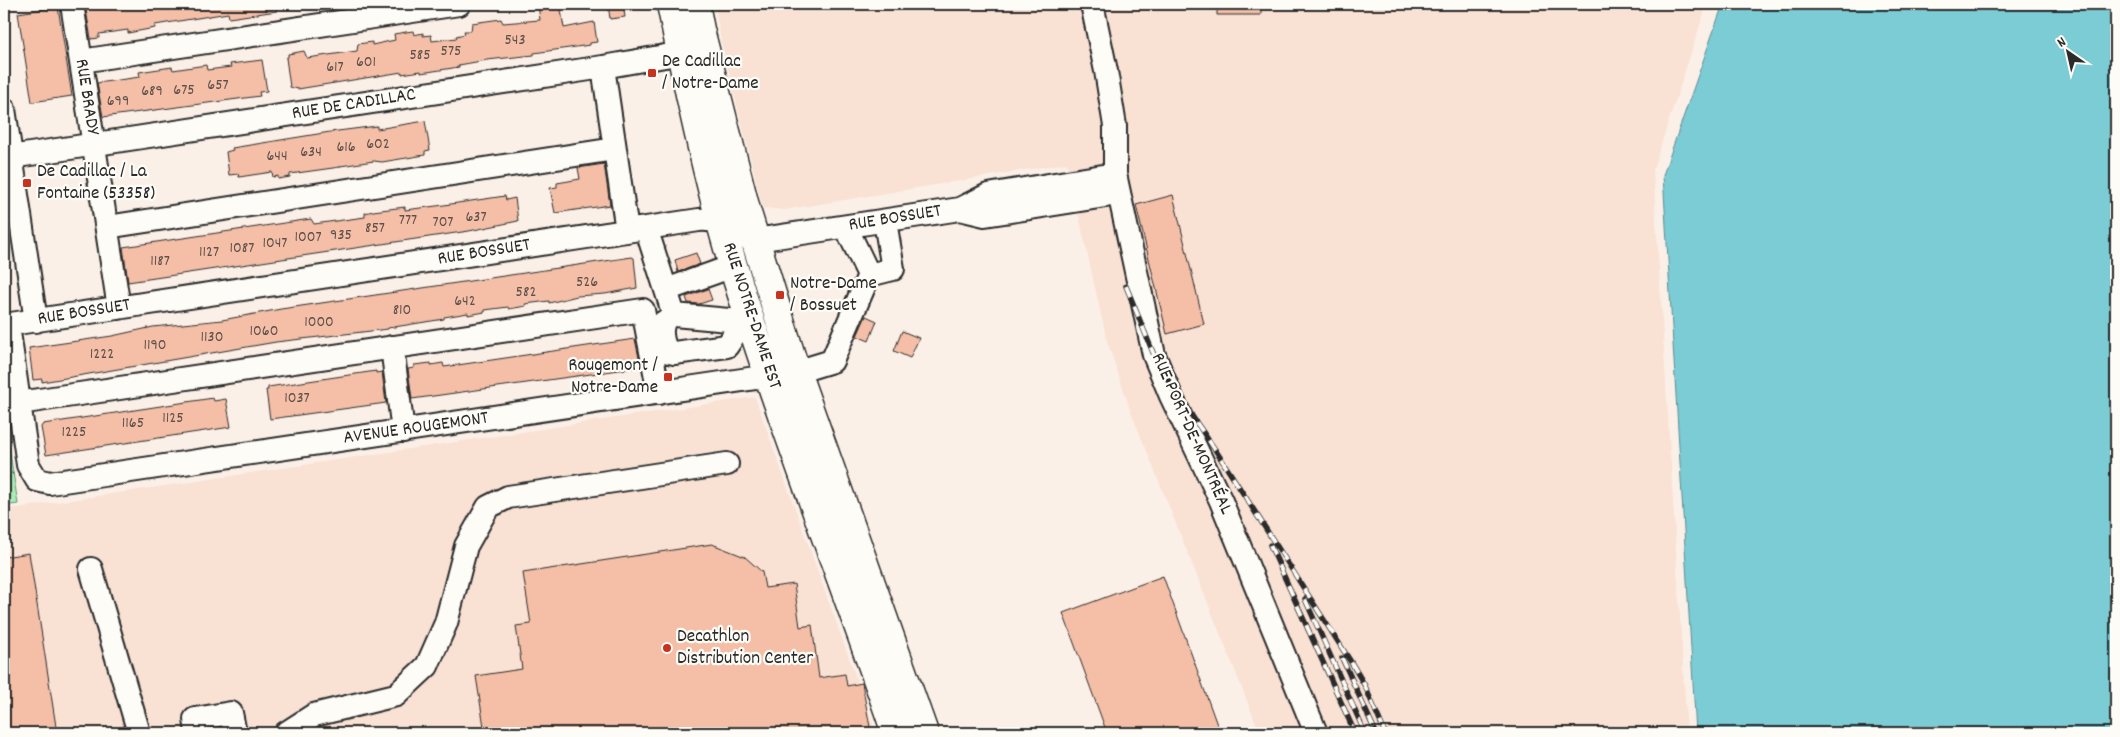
<svg xmlns="http://www.w3.org/2000/svg" width="2120" height="737" font-family="Dekko,sans-serif">
  <rect width="100%" height="100%" fill="#fbf0e7"/>
  <filter id="ink" filterUnits="userSpaceOnUse"><feTurbulence type="fractalNoise" baseFrequency=".02" numOctaves="2"/><feDisplacementMap in="SourceGraphic" scale="10" xChannelSelector="R" yChannelSelector="G"/><feConvolveMatrix kernelMatrix="1 2 1 2 8 2 1 2 1" color-interpolation-filters="sRGB"/></filter>
  <g filter="url(#ink)">
    <path fill="#f9e1d4" d="M715,4H1707L1653,169L1687,733H1260L1131,412L1107,341L1067,163L784,210L763,208L721,42Z
      M755,397L876,733H4V510Z"/>
    <path fill="#a8ecb6" stroke="#6a8c70" d="M4,415L18,504L4,506Z"/>
    <path fill="#7cccd6" stroke="#5c8c92" d="M1723,4H2116V733H1696L1663,175Z"/>
    <path fill="#f5bfa7" stroke="#2b2b2b" d="M85,4H276L277,11L229,18L228,13L155,25V28L128,33V30L99,34V38L91,39Z
      M538,4H560L564,28L594,22L597,42L590,43V45L534,53V55L487,60L459,65V67L421,73V71L402,74V72L298,89L290,87L286,58L288,57V54L304,51L307,58L357,51L358,44L372,42V45L395,40L394,34L406,32L413,31L414,35L423,33V36L431,35L432,41L457,38L456,36L465,34L464,31H471L472,23L501,19L503,23L540,20Z
      M608,4H623L625,17L610,19Z
      M1217,4H1261V15H1217Z
      M58,7L72,96L32,102L18,13Z
      M262,60L267,91L259,92L260,96L103,117L97,83L140,77L139,72L172,67L173,70L206,65L207,70L231,67L230,64Z
      M425,121L430,150L425,151V155L382,162L374,161L340,166V167L290,174V177L278,179V176L273,177L272,172L239,177L238,174L229,175L226,152L233,150L232,148L330,132L377,126V129Z
      M604,164L610,205L555,213L550,188L557,187V183L580,179L578,168Z
      M1173,195L1204,324L1167,334L1136,205Z
      M505,196L506,200L515,198L518,221L469,231L128,282L123,247L311,219L314,224L365,217V213L373,211L405,207V210L444,205Z
      M696,253L700,264L678,272L675,260Z
      M632,257L634,258L637,288L605,294L577,296L549,303V301L525,304L526,306L509,309L508,307L485,310V312L468,315V313L444,317V319L388,328V329L276,342L42,382V379L33,380L29,348L112,336L153,327L222,320L281,309Z
      M708,289L712,300L699,304L688,303L686,297Z
      M866,316L877,321L869,341L857,336Z
      M902,331L919,338L910,358L894,351Z
      M635,339L641,367L412,399L408,369L414,368V365L431,363V365L443,363L444,367Z
      M376,371V373L382,372L386,403L270,419L266,390H268V387Z
      M213,398L214,401L226,399L231,427L46,455L41,427L43,424Z
      M712,544L745,557L762,572L765,588L794,584L800,627L812,625L819,678L845,674L847,686L862,683L871,733H485L476,676L522,669L516,626L531,624L523,573Z
      M29,553L57,733H4V557Z
      M1163,576L1220,733H1107L1063,613Z"/>
    <g fill="none" stroke-linecap="round" stroke-linejoin="round">
      <defs>
        <path id="minor" d="M72,4L119,308
          M1092,4L1106,71L1115,126V174L1154,355L1171,396L1221,501L1316,733
          M81,61L459,4
          M603,67L627,231
          M4,109L36,321
          M4,158L603,67L699,50
          M960,209L985,215L1118,194
          M107,227L615,149
          M646,228L674,315L751,322
          M869,275L893,269L885,221
          M666,290L733,266
          M664,322C660,330 662,345 669,352L674,353L727,346L733,337L737,321
          M4,325L699,220C728,218 731,237 756,240L960,209L988,195L1115,174
          M8,325L28,465L37,480L50,483L769,376L796,372L832,361L869,275L846,227
          M392,347L403,431
          M19,403L643,310L659,393
          M91,569L139,733
          M197,733L195,719L231,713L235,733
          M286,733L314,715L396,695L427,666L446,623L466,546L488,507L508,497L727,464"/>
        <path id="major" d="M671,4C689,92 708,182 734,269C782,426 843,578 896,733
          M695,4L700,30L746,210L796,372L924,733"/>
      </defs>
      <use href="#minor" stroke="#2b2b2b" stroke-width="26"/>
      <use href="#major" stroke="#2b2b2b" stroke-width="31"/>
      <path stroke="#2b2b2b" stroke-width="2.5" stroke-dasharray="1 4" stroke-linecap="butt" d="M5,6L7,7
        M4,480L13,473"/>
      <use href="#minor" stroke="#fdfcf7" stroke-width="22"/>
      <use href="#major" stroke="#fdfcf7" stroke-width="28"/>
      <defs>
        <path id="rail" d="M1126,286L1154,355L1174,390L1216,451L1351,662L1365,686L1385,733
          M1270,545L1355,733
          M1305,599L1365,733
          M1342,658L1376,733"/>
      </defs>
      <use href="#rail" stroke="#2b2b2b" stroke-width="5.5"/>
      <use href="#rail" stroke="#fdfcf7" stroke-width="4" stroke-dasharray="11" stroke-linecap="butt"/>
    </g>
  </g>
  <g fill="#c8321e" stroke="#fdfcf7" stroke-width="2">
    <rect x="647" y="68" width="10" height="10" rx="2.5"/>
    <rect x="22" y="178" width="10" height="10" rx="2.5"/>
    <rect x="775" y="290" width="10" height="10" rx="2.5"/>
    <rect x="663" y="372" width="10" height="10" rx="2.5"/>
    <circle cx="667" cy="648" r="5"/>
  </g>
  <g text-anchor="middle" dominant-baseline="central" stroke-width="4.5" stroke-linejoin="round" paint-order="stroke">
    <g font-size="16" fill="#5e504a">
      <text x="515" y="40">543</text>
      <text x="451" y="51">575</text>
      <text x="420" y="55">585</text>
      <text x="366" y="62">601</text>
      <text x="335" y="67">617</text>
      <text x="218" y="85">657</text>
      <text x="184" y="90">675</text>
      <text x="152" y="91">689</text>
      <text x="118" y="101">699</text>
      <text x="378" y="144">602</text>
      <text x="346" y="147">616</text>
      <text x="311" y="152">634</text>
      <text x="277" y="156">644</text>
      <text x="476" y="217">637</text>
      <text x="408" y="220">777</text>
      <text x="443" y="222">707</text>
      <text x="375" y="228">857</text>
      <text x="341" y="235">935</text>
      <text x="308" y="237">1007</text>
      <text x="275" y="243">1047</text>
      <text x="242" y="248">1087</text>
      <text x="209" y="252">1127</text>
      <text x="160" y="261">1187</text>
      <text x="587" y="282">526</text>
      <text x="526" y="292">582</text>
      <text x="465" y="301">642</text>
      <text x="402" y="310">810</text>
      <text x="319" y="322">1000</text>
      <text x="264" y="331">1060</text>
      <text x="212" y="337">1130</text>
      <text x="155" y="345">1190</text>
      <text x="102" y="354">1222</text>
      <text x="297" y="398">1037</text>
      <text x="173" y="418">1125</text>
      <text x="133" y="423">1165</text>
      <text x="74" y="432">1225</text>
    </g>
    <g font-size="19" fill="#2b2b2b" stroke="#fdfcf7" text-anchor="start">
      <text x="662" y="62">De Cadillac<tspan x="662" dy="22">/ Notre-Dame</tspan></text>
      <text x="37" y="172">De Cadillac / La<tspan x="37" dy="22">Fontaine (53358)</tspan></text>
      <text x="790" y="284">Notre-Dame<tspan x="790" dy="22">/ Bossuet</tspan></text>
      <text x="658" y="366" text-anchor="end">Rougemont /<tspan x="658" dy="22">Notre-Dame</tspan></text>
      <text x="677" y="637">Decathlon<tspan x="677" dy="22">Distribution Center</tspan></text>
    </g>
    <g font-size="19" fill="#2b2b2b" stroke="#fdfcf7">
      <text transform="translate(86 97) rotate(81)">RUE BRADY</text>
      <text transform="translate(354 105) rotate(-9)">RUE DE CADILLAC</text>
      <text transform="translate(895 219) rotate(-9)">RUE BOSSUET</text>
      <text transform="translate(484 253) rotate(-9)">RUE BOSSUET</text>
      <text transform="translate(84 313) rotate(-9)">RUE BOSSUET</text>
      <text transform="translate(751 316) rotate(72)">RUE NOTRE-DAME EST</text>
      <text transform="translate(416 429) rotate(-8)">AVENUE ROUGEMONT</text>
      <text transform="translate(1191 434) rotate(66)">RUE PORT-DE-MONTRÉAL</text>
    </g>
  </g>
  <rect width="2120" height="737" fill="none" stroke="#fdfcf7" stroke-width="20"/>
  <rect x="10" y="10" width="2100" height="717" fill="none" stroke="#2b2b2b" stroke-width="2" filter="url(#ink)"/>
  <g transform="translate(2068 52) rotate(326)" stroke="#fdfcf7" stroke-width="4" paint-order="stroke">
  <path d="M0-4L9 19L0 12L-9 19Z" fill="#2b2b2b"/>
  <text y="-8" font-size="14" font-weight="bold" text-anchor="middle" fill="#2b2b2b">N</text>
  </g>
</svg>
